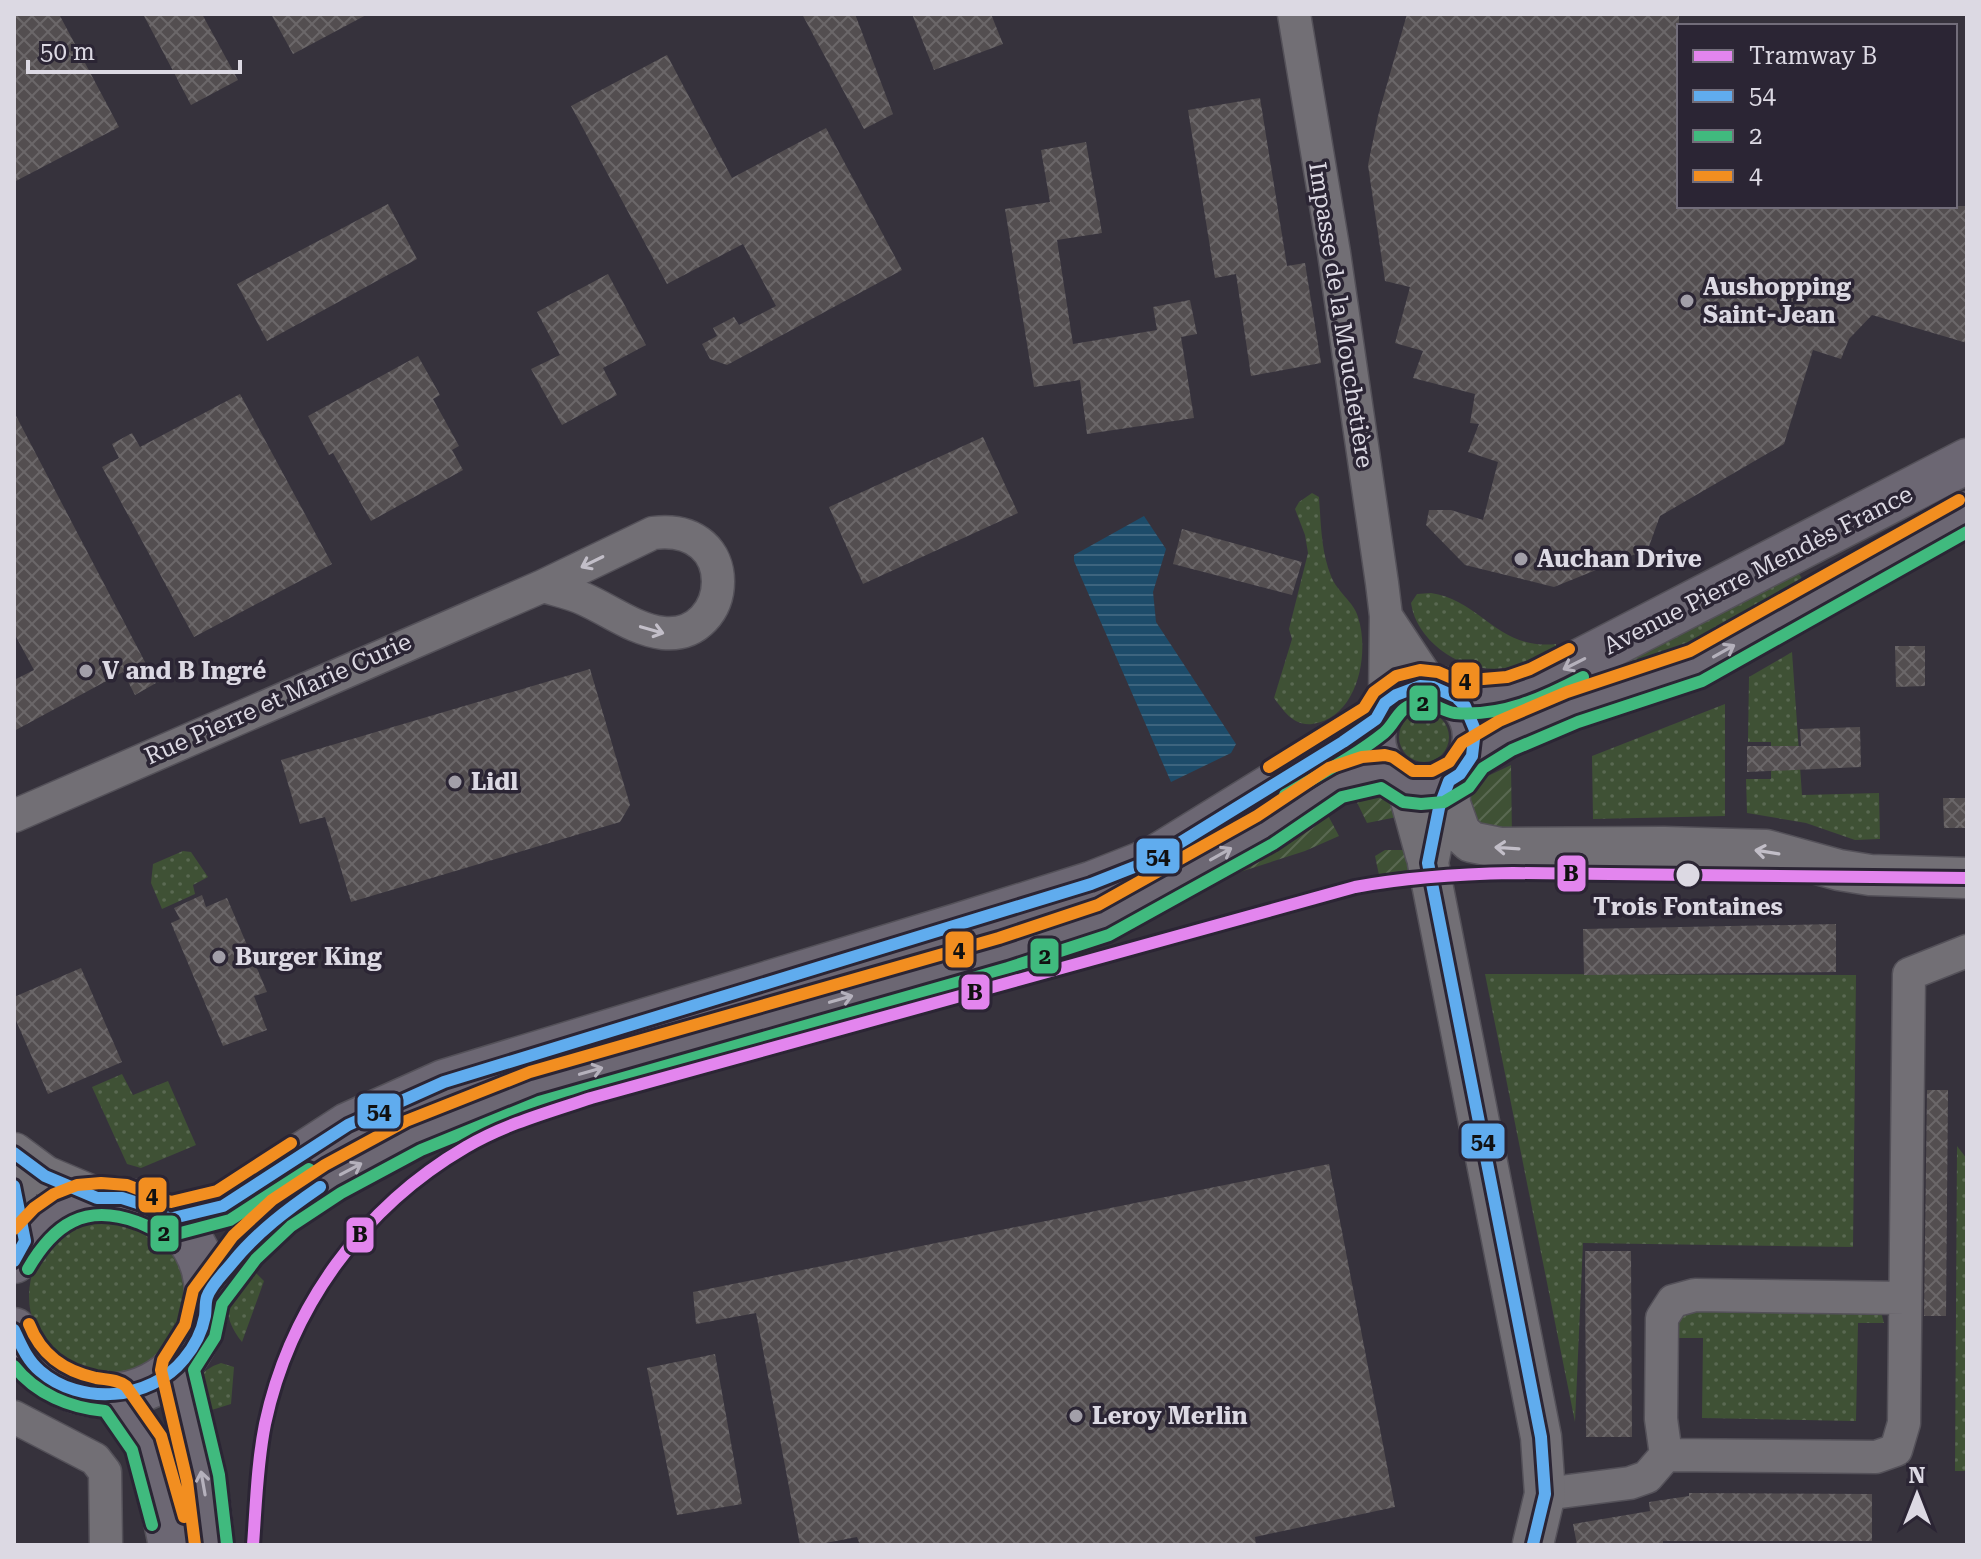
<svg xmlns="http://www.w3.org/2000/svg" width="1981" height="1559" font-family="'Roboto Serif',serif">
  <defs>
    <pattern id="grass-dots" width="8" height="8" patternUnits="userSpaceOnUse" patternTransform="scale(2)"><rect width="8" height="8" fill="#3f5135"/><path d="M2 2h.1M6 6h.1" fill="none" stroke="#5a6952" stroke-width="1.8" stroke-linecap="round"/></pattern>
    <pattern id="garden-furrows" width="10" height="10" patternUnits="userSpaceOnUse" patternTransform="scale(2)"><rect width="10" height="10" fill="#3f5135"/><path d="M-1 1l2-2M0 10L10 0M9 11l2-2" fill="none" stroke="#5a6952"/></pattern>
    <pattern id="water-rules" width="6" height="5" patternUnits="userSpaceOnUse" patternTransform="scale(2)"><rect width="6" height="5" fill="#1d4c6a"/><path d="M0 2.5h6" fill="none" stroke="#3d657f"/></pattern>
    <pattern id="building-cross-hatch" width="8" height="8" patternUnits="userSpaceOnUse" patternTransform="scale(2)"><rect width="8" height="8" fill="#534e50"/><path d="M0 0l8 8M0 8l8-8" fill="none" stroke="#6b6769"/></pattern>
  </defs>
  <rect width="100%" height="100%" fill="#36323c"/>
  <path fill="url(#grass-dots)" d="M1312,493L1319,497C1321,524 1321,551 1331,576C1337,592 1354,602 1358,617C1370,653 1358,718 1312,724C1293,726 1284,711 1274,698L1292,639L1289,629L1308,553L1305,535L1295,509L1299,502Z
    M1795,567L1807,587C1744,623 1678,654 1608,678L1603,668Z
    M1431,593C1482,601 1497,650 1556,644V649C1541,655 1526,663 1510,667C1469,677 1417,645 1411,603L1417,594Z
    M1792,652L1802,795L1879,793L1880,839L1855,840L1806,823L1747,813L1746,779H1771V742H1748L1749,677Z
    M1725,704V816L1593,819L1592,756Z
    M1399 737a25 25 0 1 1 50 0a25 25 0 1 1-50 0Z
    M183,851L191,852L208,877L193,885L195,894L162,909L151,883L153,864Z
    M1485,974L1856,975L1853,1247L1583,1243L1575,1422Z
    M122,1074L133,1095L168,1081L196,1145L141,1168L127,1164L92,1087Z
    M1957,1146L1967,1159V1471H1955Z
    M29 1296a78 78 0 1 1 156 0a78 78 0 1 1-156 0Z
    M247,1264L264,1281L242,1342C217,1310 230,1296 247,1264Z
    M1685,1309L1881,1312L1884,1323H1858L1856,1421L1702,1418L1703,1338H1675L1676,1313Z
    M221,1363L234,1367L231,1404L202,1413C198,1387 192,1373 221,1363Z"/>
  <path fill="url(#garden-furrows)" d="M1511,765L1512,840L1482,839L1463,799L1473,783Z
    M1351,790C1377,790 1390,789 1402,816L1367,823Z
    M1323,806L1339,836L1305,851L1237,873L1231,864Z
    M1385,850H1402L1411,854L1414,869L1379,875L1375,856Z"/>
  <path fill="url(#water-rules)" d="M1144,516L1166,549L1153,592L1156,622L1236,744L1231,753L1171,782L1074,561V555Z"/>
  <path fill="url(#building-cross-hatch)" d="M14,14H59L119,127L14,182Z
    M143,14H202L238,80L191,105Z
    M271,14H368L293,54Z
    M802,14H855L893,114L864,129Z
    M912,14H991L1003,44L934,70Z
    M1407,14H1679V206H1967V343L1872,315L1849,339L1841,359L1813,350L1784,444L1660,516L1648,549L1554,587L1465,565L1426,525L1429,510H1451L1483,520L1498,462L1468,452L1479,424L1470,423L1475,394L1413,378L1423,351L1395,343L1410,287L1385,281L1368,165L1378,116Z
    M667,55L732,178L826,128L902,270L727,365L710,359L702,344L717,336L713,328L734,317L739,325L776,306L743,244L667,284L571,106Z
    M1260,98L1287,266L1305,263L1321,363L1251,376L1236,274L1215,278L1188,110Z
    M1086,142L1102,233L1057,240L1073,344L1157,330L1153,307L1190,300L1197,334L1181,337L1194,418L1087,434L1080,380L1034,387L1005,209L1050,202L1041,150Z
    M388,204L417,259L267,341L237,284Z
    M608,274L646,345L603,368L617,395L562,425L531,369L560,355L537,312Z
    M418,356L440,395L433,399L459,446L452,450L463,470L371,521L333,453L329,455L308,416Z
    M240,394L332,564L194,637L102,467L119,458L112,444L132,433L140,447Z
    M14,412L156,683L135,695L123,672L14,731V680L34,670L14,633Z
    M983,437L1018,513L863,584L829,507Z
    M1182,529L1302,562L1292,595L1173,564Z
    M1895,646H1925V686L1896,687Z
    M590,669L630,805L620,822L351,902L325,817L300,824L281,760Z
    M1860,727L1861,767L1747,772V746H1801L1800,729Z
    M1943,798H1967V828H1944Z
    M202,895L206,907L227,898L267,992L254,996L267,1030L223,1046L171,923L180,919L174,908Z
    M1836,924V972L1584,975L1583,929Z
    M81,968L122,1062L48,1094L14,1016V997Z
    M1927,1090H1948L1946,1316H1924Z
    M1329,1164L1395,1507L1255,1537L1256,1545H860L857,1537L815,1545H800L756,1313L696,1324L693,1292Z
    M1585,1251H1631L1632,1437H1586Z
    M715,1354L742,1504L677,1515L647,1368Z
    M1689,1493L1872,1494V1541H1663V1545H1577L1573,1524L1650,1511L1649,1502L1689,1496Z"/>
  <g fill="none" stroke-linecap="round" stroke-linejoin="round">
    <defs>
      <path id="minor" d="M1294,14L1334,253L1382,583L1386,616L1385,703
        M1386,616L1433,687
        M14,816L543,586L653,533C743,522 733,640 663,633C635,630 609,610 584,599C571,593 556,590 543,586
        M1905,1298L1695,1295L1673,1301L1662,1318L1661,1419L1666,1455L1876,1457L1896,1450L1904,1423L1909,974L1967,951
        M14,1417L95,1459L105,1472L106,1545
        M1545,1494L1630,1483L1647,1477L1666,1455"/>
      <path id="tertiary" d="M1449,781L1439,808L1428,863L1541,1437L1545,1494L1533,1544
        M1449,781L1450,804L1460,832L1471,842L1501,848L1664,847L1766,850L1839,870L1870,875L1967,878
        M1407,786L1426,855
        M14,1153L45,1176L97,1198
        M14,1186L25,1241"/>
      <path id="primary" d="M1373 737a51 51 0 1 1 102 0a51 51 0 1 1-102 0Z
        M1456,697L1510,693L1536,684L1967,461
        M1472,756L1505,736L1572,707L1696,666L1967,514
        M169,1219L223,1206L348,1125L444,1082L957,926L1091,884L1152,860L1343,742L1376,719
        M14,1261C27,1233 49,1210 79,1202C109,1195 134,1198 161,1214C256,1271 191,1424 77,1391C49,1382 22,1358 14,1330
        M207,1297L244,1248L281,1213L333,1179L414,1135L534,1087L1004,953L1104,920L1265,830L1335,783L1365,773L1385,771
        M177,1367C189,1426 210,1484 211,1545
        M114,1396L146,1443L155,1468L171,1545"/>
    </defs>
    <use href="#minor" stroke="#545159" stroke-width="35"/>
    <use href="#tertiary" stroke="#545159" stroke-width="43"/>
    <use href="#primary" stroke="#545159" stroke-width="47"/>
    <use href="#minor" stroke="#726f75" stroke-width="32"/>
    <use href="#tertiary" stroke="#726f75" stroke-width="40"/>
    <use href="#primary" stroke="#6c6773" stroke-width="44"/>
    <defs>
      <path id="bus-1" d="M14,1153L45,1176L97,1198H122L147,1206L169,1219L223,1206L348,1125L444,1082L1091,884L1152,860L1343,742L1376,719L1385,703L1396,695L1420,686L1433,687L1456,697L1465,706L1475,730L1472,756L1460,774L1449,781L1439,808L1428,863L1541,1437L1545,1494L1533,1544
        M14,1186L25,1241L14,1261
        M14,1330C21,1345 27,1360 40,1371C80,1406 150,1401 184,1359C194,1347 202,1332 205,1316C206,1310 205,1303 207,1297C211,1285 224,1273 232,1263C257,1232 288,1209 320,1187"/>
      <path id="bus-2" d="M1285,795C1318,775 1354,757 1384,733C1396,723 1397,709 1414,704C1431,699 1440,711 1455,713C1502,717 1543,698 1583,677
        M28,1269C54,1224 85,1203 137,1222C149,1226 160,1235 173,1235L230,1220L309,1169
        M14,1366C36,1394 70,1408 105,1411L132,1450L152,1525
        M227,1544L219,1475L194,1370L215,1337L222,1304L256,1259L291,1226L341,1193L421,1150L539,1102L1008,968L1109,935L1273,844L1342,797L1381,788L1403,802L1421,804L1444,802L1469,787L1483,768L1512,750L1578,722L1702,681L1967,532"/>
      <path id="bus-3" d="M1269,767L1364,708L1374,692L1396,676L1420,670L1438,672L1459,681L1507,677L1530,669L1569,649
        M14,1229L34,1208L54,1194L77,1185L101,1183L127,1185L171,1202L217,1191L291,1143
        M29,1324C41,1355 64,1371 96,1378C107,1380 117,1379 126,1386L161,1436L184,1517
        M195,1545L187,1481L161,1370L163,1360L185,1325L193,1290L233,1236L272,1200L325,1165L406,1121L530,1072L999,938L1098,905L1257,816L1329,768L1362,757L1385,755L1393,757L1413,771H1432L1449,762L1462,743L1499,721L1567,692L1690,651L1959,500"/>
    </defs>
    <use href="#bus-1" stroke="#2b2534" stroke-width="18"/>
    <use href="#bus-2" stroke="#2b2534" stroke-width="18"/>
    <use href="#bus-3" stroke="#2b2534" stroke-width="18"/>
    <use href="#bus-1" stroke="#60acee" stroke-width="12"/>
    <use href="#bus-2" stroke="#40ba7e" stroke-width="12"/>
    <use href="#bus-3" stroke="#f28e20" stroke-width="12"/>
    <defs>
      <path id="tram-1" d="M253,1545C256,1505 257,1464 265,1424C290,1307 363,1207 466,1147C505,1124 549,1112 591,1098L1355,887C1408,877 1460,874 1513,873L1967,878"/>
    </defs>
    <use href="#tram-1" stroke="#2b2534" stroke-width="18"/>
    <use href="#tram-1" stroke="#e385ee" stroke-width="12"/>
  </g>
  <defs><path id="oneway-shaft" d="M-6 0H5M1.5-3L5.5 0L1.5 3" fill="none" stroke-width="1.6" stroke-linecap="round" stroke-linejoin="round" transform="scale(2)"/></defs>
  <g stroke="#c2bec8">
    <use href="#oneway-shaft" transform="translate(592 562) rotate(154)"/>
    <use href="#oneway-shaft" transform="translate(652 630) rotate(16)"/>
    <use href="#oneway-shaft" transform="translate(1507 848) rotate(-176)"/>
    <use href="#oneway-shaft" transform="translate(1767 852) rotate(-171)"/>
  </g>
  <g stroke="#b5b1bc">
    <use href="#oneway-shaft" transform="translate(1724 651) rotate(-29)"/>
    <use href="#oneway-shaft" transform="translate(1574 664) rotate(153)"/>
    <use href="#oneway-shaft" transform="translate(1221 854) rotate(-29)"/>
    <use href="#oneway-shaft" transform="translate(841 999) rotate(-16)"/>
    <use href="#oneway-shaft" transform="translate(591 1071) rotate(-16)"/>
    <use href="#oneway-shaft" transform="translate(351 1169) rotate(-28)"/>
    <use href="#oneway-shaft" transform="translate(203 1483) rotate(-100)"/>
  </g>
  <g fill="#a29fa9" stroke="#2b2534" stroke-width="3">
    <circle cx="1687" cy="301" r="8"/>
    <circle cx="1521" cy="559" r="8"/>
    <circle cx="86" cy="671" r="8"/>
    <circle cx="455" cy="782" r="8"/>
    <circle cx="219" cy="957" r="8"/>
    <circle cx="1076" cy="1416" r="8"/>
  </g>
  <circle fill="#dcd9e3" stroke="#2b2534" stroke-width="3" cx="1688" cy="875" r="13"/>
  <g text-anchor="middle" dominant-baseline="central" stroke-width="7" stroke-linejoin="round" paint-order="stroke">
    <g font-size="24" font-weight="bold" fill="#dcd9e3" stroke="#2b2534" text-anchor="start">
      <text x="1703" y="287">Aushopping<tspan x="1703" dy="28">Saint-Jean</tspan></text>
      <text x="1537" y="559">Auchan Drive</text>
      <text x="102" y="671">V and B Ingré</text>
      <text x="471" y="782">Lidl</text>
      <text x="235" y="957">Burger King</text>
      <text x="1092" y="1416">Leroy Merlin</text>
    </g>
    <g font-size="24" fill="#dcd9e3" stroke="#2b2534">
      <text transform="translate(1341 315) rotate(81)">Impasse de la Mouchetière</text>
      <text transform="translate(1758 570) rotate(-27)">Avenue Pierre Mendès France</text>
      <text transform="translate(278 699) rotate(-24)">Rue Pierre et Marie Curie</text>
    </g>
    <g font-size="24" font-weight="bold" fill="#dcd9e3" stroke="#2b2534">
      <text x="1688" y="907">Trois Fontaines</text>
    </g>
  </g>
  <g stroke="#2b2534" stroke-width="3">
    <rect x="1450" y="661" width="31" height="39" rx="8" fill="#f28e20"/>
    <rect x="1408" y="684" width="31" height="38" rx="8" fill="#40ba7e"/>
    <rect x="1135" y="837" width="46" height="38" rx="8" fill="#60acee"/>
    <rect x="1556" y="854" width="31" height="39" rx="8" fill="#e385ee"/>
    <rect x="944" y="930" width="31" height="39" rx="8" fill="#f28e20"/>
    <rect x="1029" y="937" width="31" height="38" rx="8" fill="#40ba7e"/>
    <rect x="960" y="973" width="31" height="38" rx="8" fill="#e385ee"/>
    <rect x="356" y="1092" width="46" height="38" rx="8" fill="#60acee"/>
    <rect x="1460" y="1122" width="46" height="38" rx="8" fill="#60acee"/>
    <rect x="137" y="1176" width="31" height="38" rx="8" fill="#f28e20"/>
    <rect x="149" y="1214" width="31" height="39" rx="8" fill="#40ba7e"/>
    <rect x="345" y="1216" width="30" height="38" rx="8" fill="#e385ee"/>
  </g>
  <g font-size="22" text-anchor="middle" font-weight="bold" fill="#111">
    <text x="1465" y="688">4</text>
    <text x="1423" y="711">2</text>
    <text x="1158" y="864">54</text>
    <text x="1571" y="881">B</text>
    <text x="959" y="957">4</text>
    <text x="1045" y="964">2</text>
    <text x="975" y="1000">B</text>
    <text x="379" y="1119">54</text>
    <text x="1483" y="1149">54</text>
    <text x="152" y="1203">4</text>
    <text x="164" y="1241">2</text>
    <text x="360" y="1242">B</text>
  </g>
  <rect width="1981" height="1559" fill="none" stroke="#dcd9e3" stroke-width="32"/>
  <rect x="1677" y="24" width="280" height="184" fill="#2b2534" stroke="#726d7a" stroke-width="2"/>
  <rect x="1693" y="50" width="40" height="12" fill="#e385ee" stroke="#726d7a" stroke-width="2"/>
  <text x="1749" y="64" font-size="24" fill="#dcd9e3">Tramway B</text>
  <rect x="1693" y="90" width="40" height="12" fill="#60acee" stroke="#726d7a" stroke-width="2"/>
  <text x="1749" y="104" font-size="24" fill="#dcd9e3">54</text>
  <rect x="1693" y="130" width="40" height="12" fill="#40ba7e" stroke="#726d7a" stroke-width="2"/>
  <text x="1749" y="144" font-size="24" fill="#dcd9e3">2</text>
  <rect x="1693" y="170" width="40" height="12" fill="#f28e20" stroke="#726d7a" stroke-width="2"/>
  <text x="1749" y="184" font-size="24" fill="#dcd9e3">4</text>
  <g transform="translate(1917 1495)" stroke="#2b2534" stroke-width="6" paint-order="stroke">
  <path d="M0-6L14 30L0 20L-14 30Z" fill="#dcd9e3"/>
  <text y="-12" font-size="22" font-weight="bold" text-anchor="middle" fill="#dcd9e3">N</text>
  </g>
  <path d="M28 60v12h212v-12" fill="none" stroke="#dcd9e3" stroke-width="4"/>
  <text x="40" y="60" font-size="24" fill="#dcd9e3" stroke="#2b2534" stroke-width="6" paint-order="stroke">50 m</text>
</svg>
